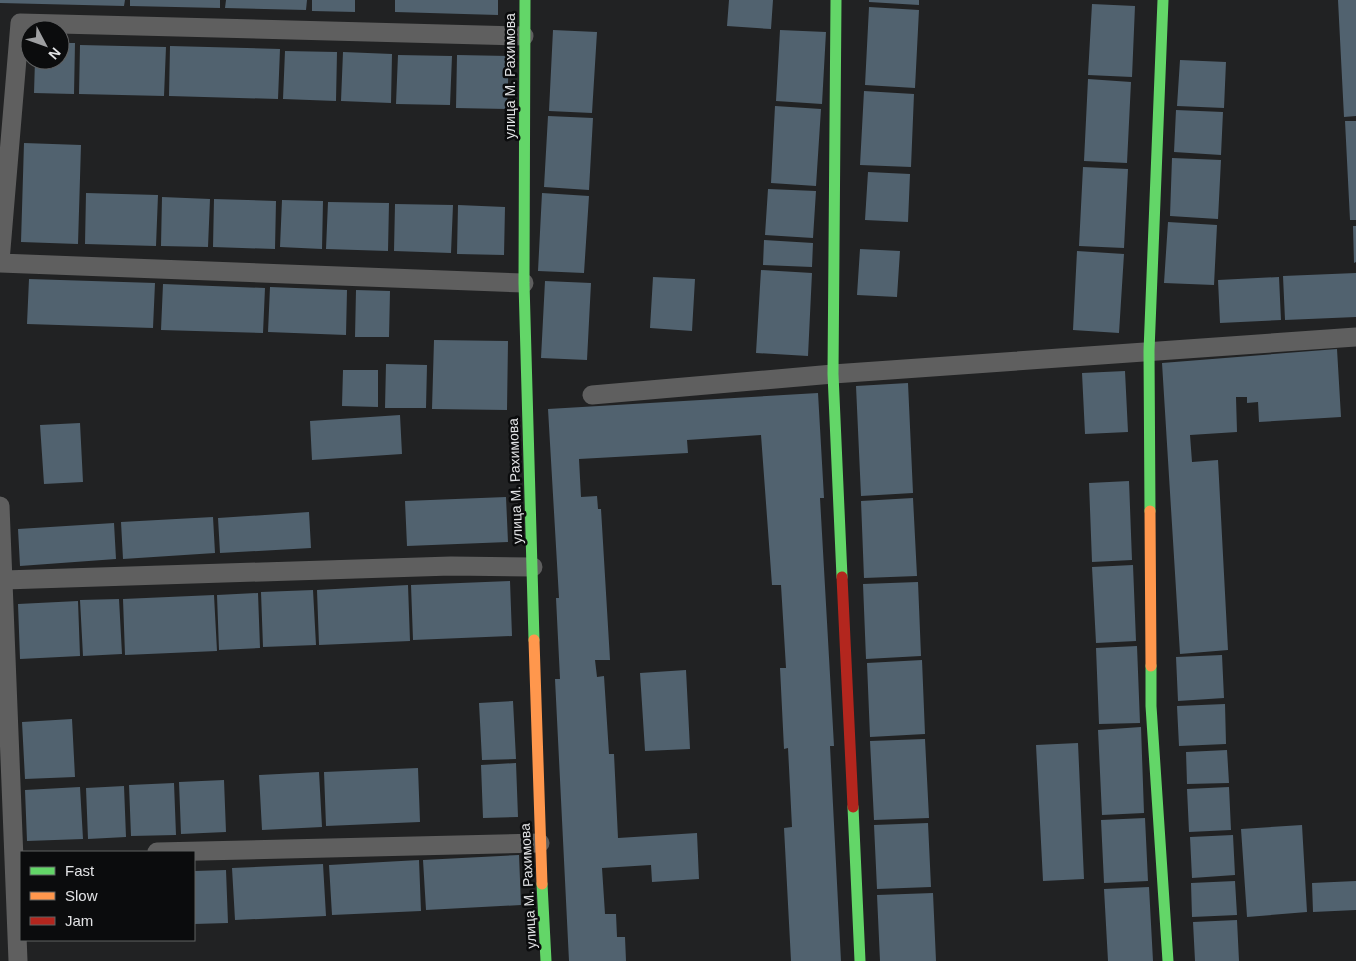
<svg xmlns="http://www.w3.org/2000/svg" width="1356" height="961" font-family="Arial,sans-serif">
  <rect width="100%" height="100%" fill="#212223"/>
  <path fill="#51626f" d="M0,0H125L124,6L0,3Z
    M130,0H220V8L130,6Z
    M226,0H307L306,10L225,8Z
    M312,0H355V12L312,11Z
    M395,0H498V15L395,12Z
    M729,0H773L771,29L727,26Z
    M869,0H919V5L869,2Z
    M1338,0H1356V116L1344,117Z
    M1092,4L1135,6L1132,77L1088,75Z
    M869,7L919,10L915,88L865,85Z
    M553,30L597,32L592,113L549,111Z
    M780,30L826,32L822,104L776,101Z
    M60,43H75L74,94L34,93L35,60H60Z
    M80,45L166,47L164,96L79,94Z
    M170,46L280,49L278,99L169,96Z
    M285,51L337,52L336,101L283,99Z
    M343,52L392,54L391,103L341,101Z
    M398,55L452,56L450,105L396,104Z
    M457,55L509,56L507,109L456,108Z
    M1180,60L1226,62L1224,108L1177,106Z
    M1088,79L1131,82L1127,163L1084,161Z
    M864,91L914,94L911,167L860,165Z
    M775,106L821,109L816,186L771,183Z
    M1176,110L1223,112L1221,155L1174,152Z
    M548,116L593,118L589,190L544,187Z
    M1345,121H1356V220H1350Z
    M24,143L81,145L78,244L21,242Z
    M1172,158L1221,160L1218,219L1170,216Z
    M1083,167L1128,169L1124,248L1079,246Z
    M868,172L910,174L908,222L865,220Z
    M768,189L816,191L813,238L765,235Z
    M86,193L158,195L156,246L85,244Z
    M542,193L589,196L584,273L538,271Z
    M162,197L210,199L208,247L161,246Z
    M214,199L276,201L275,249L213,247Z
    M282,200L323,201L322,249L280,247Z
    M328,202L389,203L388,251L326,249Z
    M395,204L453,205L451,253L394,251Z
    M458,205L505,207L504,255L457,254Z
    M1168,222L1217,225L1214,285L1164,283Z
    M1353,226H1356V262L1354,263Z
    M764,240L813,243L812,267L763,265Z
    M860,249L900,251L897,297L857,295Z
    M1077,251L1124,254L1119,333L1073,330Z
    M761,270L812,273L808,356L756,353Z
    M1356,273V317L1285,320L1283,276Z
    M653,277L695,279L692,331L650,328Z
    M1279,277L1281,320L1220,323L1218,280Z
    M29,279L155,283L153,328L27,324Z
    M545,281L591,283L587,360L541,358Z
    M163,284L265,288L263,333L161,330Z
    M270,287L347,290L346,335L268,332Z
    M356,290L390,291L389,337H355Z
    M434,340L508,341L507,410L432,409Z
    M1337,349L1341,417L1259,422L1258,402L1247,403V397H1236L1237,432L1190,435L1192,462L1218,460L1228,650L1180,654L1162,363Z
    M386,364L427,365L426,408H385Z
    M343,370H378V407L342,406Z
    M1125,371L1128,432L1085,434L1082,373Z
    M908,383L913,493L861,496L856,386Z
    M818,393L824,498H820L834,746H830L841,961H791L784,828L792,827L788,748L784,749L780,668H786L781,585H772L761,435L687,440L688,453L579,459L581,497L597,496L598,509H601L610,660H595L597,677L604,676L609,754H614L618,838L697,833L699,879L652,882L651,865L602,868L605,914H616L617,937H625L626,961H569L555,679H560L556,598H559L548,409Z
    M400,415L402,454L312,460L310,421Z
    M80,423L83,482L44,484L40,425Z
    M1129,481L1132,560L1092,562L1089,483Z
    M506,497L508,542L407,546L405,501Z
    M913,498L917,576L864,578L861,501Z
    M309,512L311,548L220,553L218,518Z
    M213,517L215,553L123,559L121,522Z
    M114,523L116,559L20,566L18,529Z
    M1133,565L1136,641L1096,643L1092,567Z
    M510,581L512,636L413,640L411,585Z
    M918,582L921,656L866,659L863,584Z
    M408,585L410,641L319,645L317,590Z
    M313,590L316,645L263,647L261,592Z
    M258,593L260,648L219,650L217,595Z
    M214,595L217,651L125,655L123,599Z
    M119,599L122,654L83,656L80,600Z
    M78,601L80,656L20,659L18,604Z
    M1137,646L1140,723L1099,724L1096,648Z
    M1222,655L1224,698L1178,701L1176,657Z
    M922,660L925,734L870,737L867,663Z
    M686,670L690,749L645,751L640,673Z
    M513,701L516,759L482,760L479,703Z
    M1225,704L1226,744L1179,746L1177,706Z
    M72,719L75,777L25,779L22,722Z
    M1141,727L1144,813L1102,815L1098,730Z
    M925,739L929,818L874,820L870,741Z
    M1078,743L1084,879L1043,881L1036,745Z
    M1227,750L1229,783L1187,784L1186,752Z
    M516,763L518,817L483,818L481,765Z
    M418,768L420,822L326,826L324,772Z
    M319,772L322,827L262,830L259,775Z
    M224,780L226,832L181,834L179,782Z
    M174,783L176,835L131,836L129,785Z
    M124,786L126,837L88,839L86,788Z
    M80,787L83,839L27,841L25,790Z
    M1229,787L1231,830L1189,832L1187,789Z
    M1145,818L1148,881L1104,883L1101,820Z
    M928,823L931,887L877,889L874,825Z
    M1302,825L1307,912L1247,917L1241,829Z
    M1233,835L1235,875L1192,878L1190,837Z
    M519,855L521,905L426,910L423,860Z
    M419,860L421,911L332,915L329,865Z
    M323,864L326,916L235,920L232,868Z
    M226,870L228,923L194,924V871Z
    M1235,881L1237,915L1192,917L1191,883Z
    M1356,881V910L1313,912L1312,883Z
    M1149,887L1153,961H1108L1104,889Z
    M933,893L936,961H880L877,895Z
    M1237,920L1239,961H1195L1193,922Z"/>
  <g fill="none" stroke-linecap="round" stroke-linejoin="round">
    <path stroke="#5f5f5f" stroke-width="19" d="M0,261L20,23L524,36
      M0,263L524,283
      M592,395L833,374L1356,337
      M0,506L18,961
      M4,580L451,566L533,567
      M157,852L540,843"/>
    <path stroke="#63d668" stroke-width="11" d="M525,0L524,283L534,640
      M836,0L833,374L842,577
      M1150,511L1149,351L1163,0
      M1151,666V706L1168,961
      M853,807L860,961
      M542,884L546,961"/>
    <path stroke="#ff974d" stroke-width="11" d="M1150,511L1151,666
      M534,640L542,884"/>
    <path stroke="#b3261e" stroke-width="11" d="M842,577L853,807"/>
  </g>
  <g text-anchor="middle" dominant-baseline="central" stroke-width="5" stroke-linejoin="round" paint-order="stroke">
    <g font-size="14" fill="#e2e3e5" stroke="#0b0c0d">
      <text transform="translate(510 76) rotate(-90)">улица М. Рахимова</text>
      <text transform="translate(515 481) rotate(-92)">улица М. Рахимова</text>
      <text transform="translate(528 886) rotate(-93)">улица М. Рахимова</text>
    </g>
  </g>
  <rect x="20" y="851" width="175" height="90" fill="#0b0c0d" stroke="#616263"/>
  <rect x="30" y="867" width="25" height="8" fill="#63d668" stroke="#616263"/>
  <text x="65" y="876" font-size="15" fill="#e2e3e5">Fast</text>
  <rect x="30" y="892" width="25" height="8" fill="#ff974d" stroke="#616263"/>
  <text x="65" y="901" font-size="15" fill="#e2e3e5">Slow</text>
  <rect x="30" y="917" width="25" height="8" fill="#b3261e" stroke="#616263"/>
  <text x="65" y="926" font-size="15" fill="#e2e3e5">Jam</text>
  <g transform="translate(45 45) rotate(131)"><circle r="24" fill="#0b0c0d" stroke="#616263"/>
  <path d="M0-4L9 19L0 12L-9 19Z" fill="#9e9fa1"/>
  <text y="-8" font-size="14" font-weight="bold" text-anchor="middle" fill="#e2e3e5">N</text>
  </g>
</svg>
